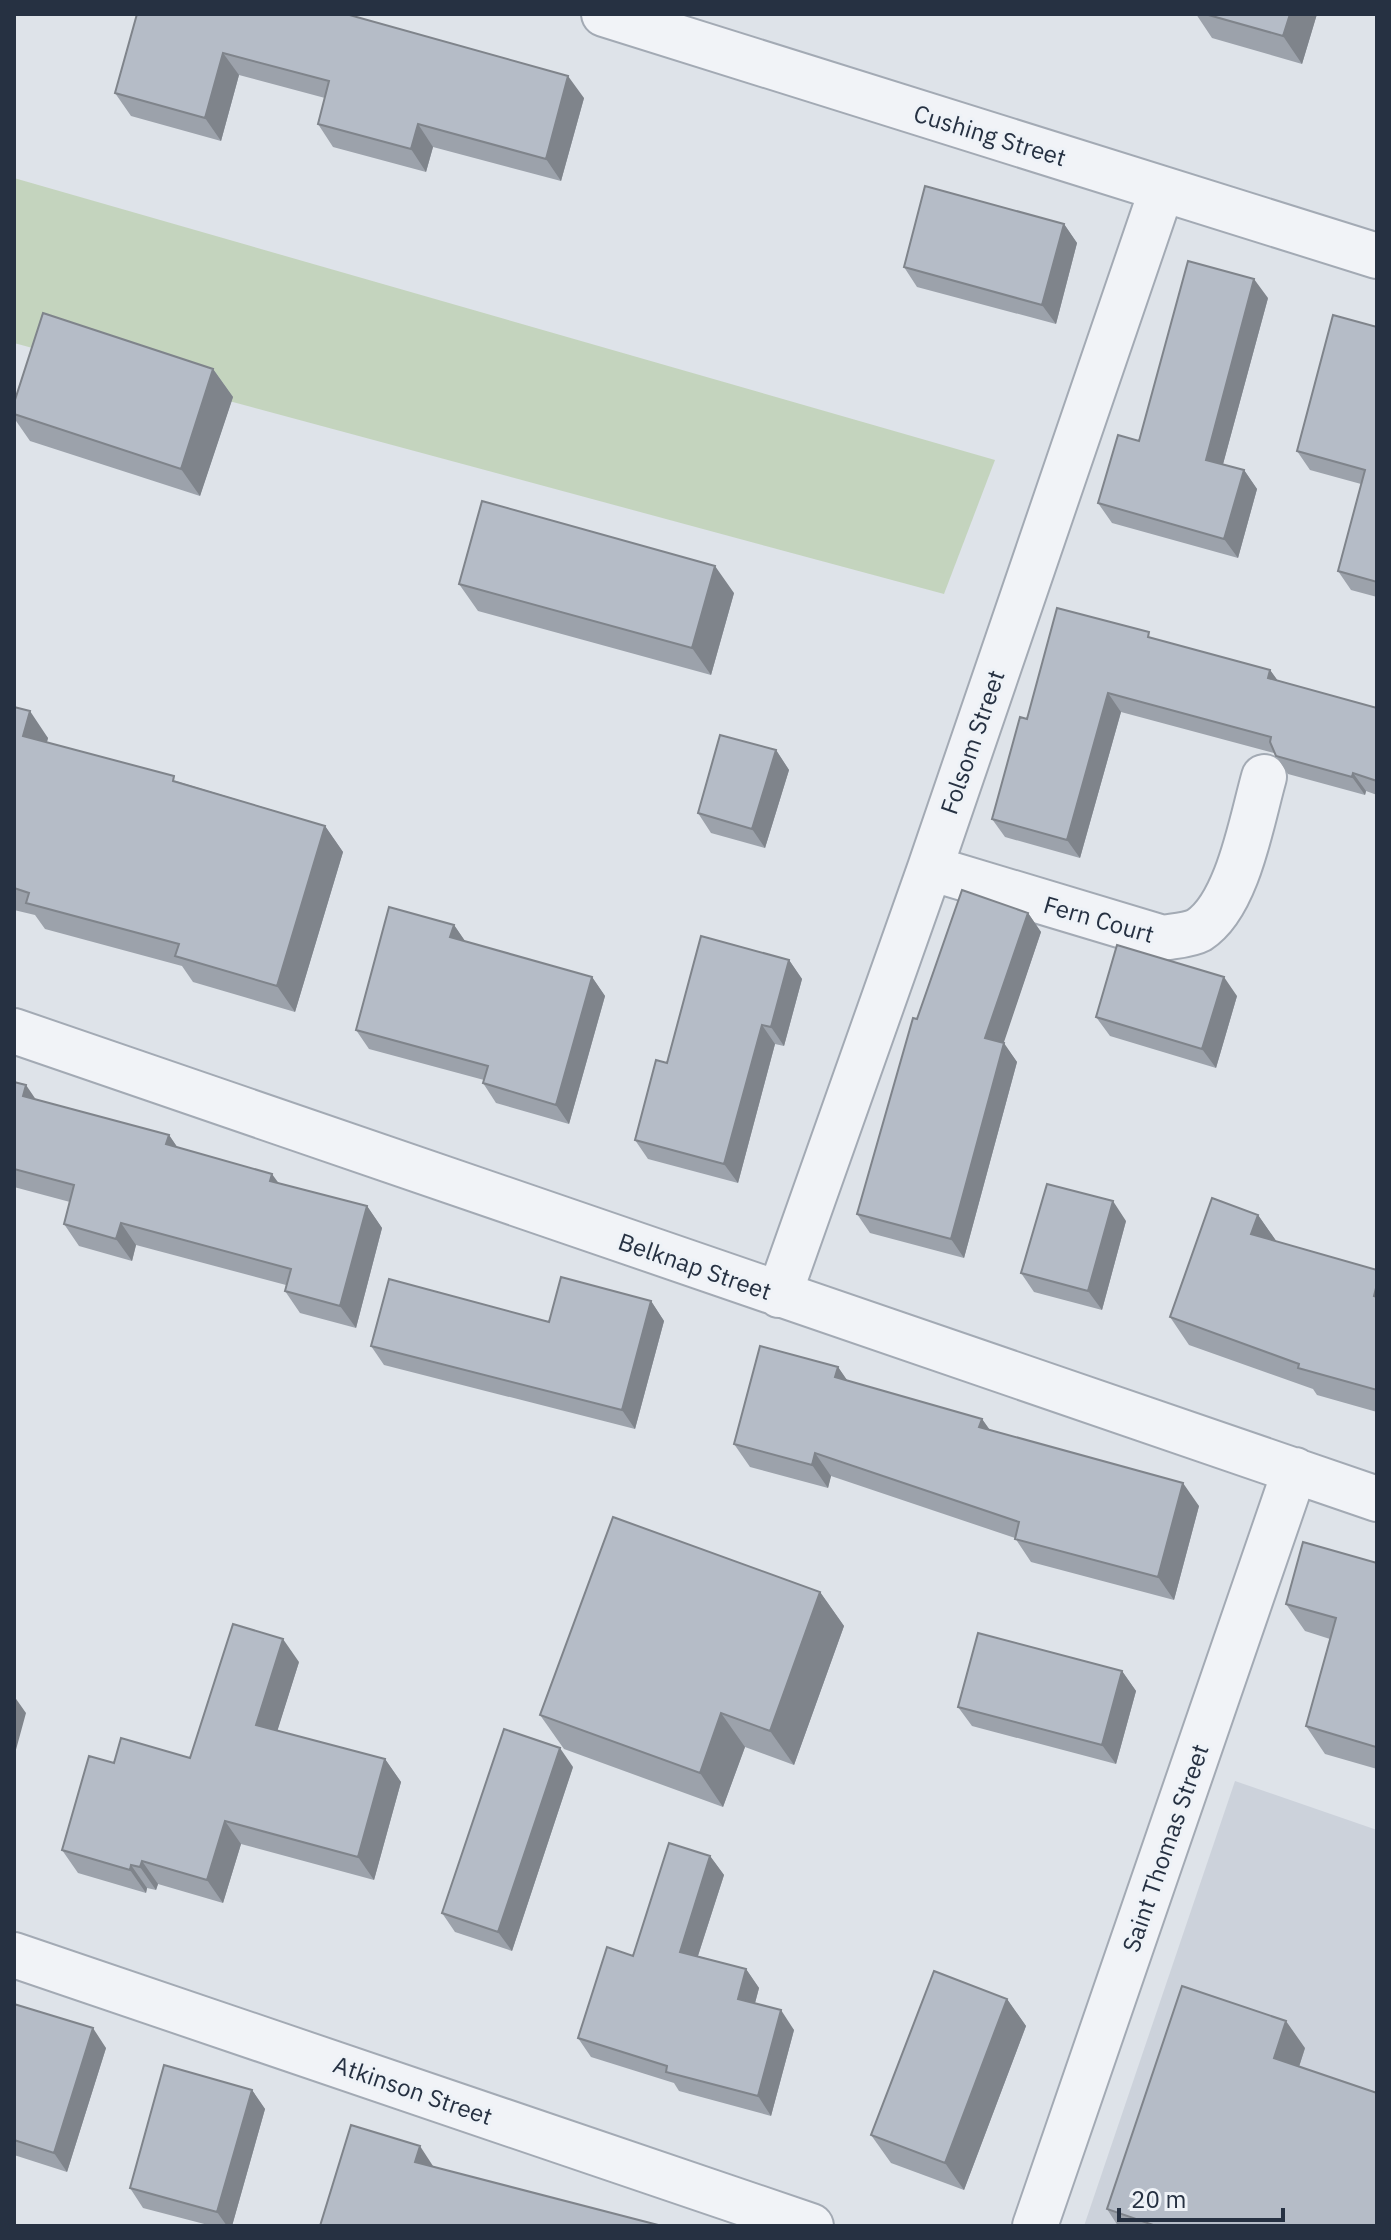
<svg xmlns="http://www.w3.org/2000/svg" width="1391" height="2240" font-family="'IBM Plex Sans',sans-serif">
  <rect width="100%" height="100%" fill="#dee3e9"/>
  <path fill="#ccd2db" d="M1235,1781L1377,1830V2226H1084Z"/>
  <path fill="#c4d4be" d="M14,178L995,460L944,594L14,343Z"/>
  <g fill="none" stroke-linecap="round" stroke-linejoin="round">
    <defs>
      <path id="minor" d="M604,14L1377,256
        M930,868L1163,938C1174,936 1190,935 1199,930C1238,905 1252,819 1264,777
        M14,1031L1377,1499
        M779,1295L930,868L1162,189
        M14,1955L811,2226
        M1035,2226L1295,1470"/>
    </defs>
    <use href="#minor" stroke="#a3aab4" stroke-width="48"/>
    <use href="#minor" stroke="#f1f3f7" stroke-width="44"/>
  </g>
  <path fill="#9ca2ab" d="M137,14L584,98L561,181L433,147L426,172L333,147L318,124L325,98L239,75L221,141L131,116L115,93Z
    M1196,14H1317L1302,64L1212,38Z
    M1064,224L1077,243L1056,324L917,287L904,267Z
    M1268,298L1223,464L1244,470L1257,489L1238,558L1112,523L1098,503L1139,441Z
    M1377,327V597L1351,590L1338,571L1361,484L1310,470L1297,451Z
    M213,369L233,397L200,496L30,441L14,418V414Z
    M459,584L734,593L711,675L478,611Z
    M1154,639L1270,670L1278,681L1377,708V795L1366,791L1365,795L1288,774L1274,753L1121,712L1080,858L1005,837L992,819L1027,719Z
    M14,707L48,738L47,742L325,826L343,852L295,1012L193,982L182,966L45,929L35,915L14,910Z
    M776,750L789,770L765,848L711,833L698,813Z
    M1028,913L1041,932L1003,1043L1017,1062L964,1258L870,1233L857,1214L917,1019Z
    M454,925L465,941L592,977L605,996L569,1124L496,1103L483,1083L484,1080L369,1049L356,1030Z
    M789,960L802,979L784,1046L775,1044L738,1183L648,1159L635,1140L667,1063Z
    M1237,996L1216,1068L1110,1036L1096,1017Z
    M14,1082L35,1099L169,1135L177,1147L279,1183L367,1206L382,1228L356,1328L300,1313L285,1291L286,1285L136,1245L132,1261L79,1246L64,1224L70,1202L14,1187Z
    M1258,1215L1276,1241L1377,1270V1412L1317,1395L1313,1389L1189,1345L1170,1317Z
    M1126,1221L1102,1310L1034,1292L1021,1273Z
    M651,1301L664,1321L635,1429L384,1365L371,1346L549,1322Z
    M838,1367L847,1381L982,1419L990,1430L1199,1506L1174,1600L1031,1562L1015,1538L831,1476L828,1488L750,1467L734,1444Z
    M1377,1563V1769L1325,1754L1306,1726L1330,1639L1305,1631L1286,1604Z
    M820,1592L844,1626L794,1765L745,1747L723,1807L564,1749L540,1715Z
    M299,1662L277,1731L385,1759L401,1782L374,1880L241,1844L223,1903L158,1884L156,1890L147,1888L146,1893L78,1873L62,1850L114,1763L190,1758Z
    M1122,1671L1136,1691L1116,1764L972,1726L958,1707Z
    M573,1767L512,1951L455,1932L442,1913Z
    M710,1856L724,1875L698,1956L746,1969L759,1988L755,2003L794,2030L771,2116L679,2091L674,2083L591,2057L578,2038L633,1956Z
    M1007,1999L1026,2026L964,2190L891,2163L871,2135Z
    M14,2004L106,2048L67,2172L14,2155Z
    M1305,2048L1299,2067L1377,2226H1118L1107,2209Z
    M252,2090L265,2109L232,2226H212L143,2208L130,2188Z"/>
  <path fill="#7f848b" d="M1290,14H1317L1302,64L1283,36Z
    M223,53L239,75L221,141L205,118Z
    M568,76L584,98L561,181L546,159Z
    M418,124L433,147L426,172L411,149Z
    M1064,224L1077,243L1056,324L1042,305Z
    M1254,279L1268,298L1219,479L1206,460Z
    M213,369L233,397L200,496L181,469Z
    M1244,470L1257,489L1238,558L1224,539Z
    M715,566L734,593L711,675L692,648Z
    M1270,670L1283,688L1268,678Z
    M1108,693L1121,712L1080,858L1067,840Z
    M30,711L48,738L41,762L23,736Z
    M776,750L789,770L765,848L752,829Z
    M1353,773L1366,791L1365,795L1352,777Z
    M325,826L343,852L295,1012L277,986Z
    M1028,913L1041,932L999,1057L985,1038Z
    M454,925L467,944L450,937Z
    M789,960L802,979L784,1046L771,1027Z
    M592,977L605,996L569,1124L556,1105Z
    M1224,977L1237,996L1216,1068L1202,1049Z
    M762,1025L775,1044L738,1183L724,1164Z
    M1004,1043L1017,1062L964,1258L951,1239Z
    M26,1085L41,1107L23,1096Z
    M169,1135L184,1157L166,1144Z
    M272,1174L288,1196L270,1181Z
    M1113,1201L1126,1221L1102,1310L1088,1291Z
    M367,1206L382,1228L356,1328L340,1306Z
    M1258,1215L1277,1242L1251,1234Z
    M121,1223L136,1245L132,1261L116,1239Z
    M651,1301L664,1321L635,1429L622,1410Z
    M838,1367L854,1390L835,1377Z
    M982,1419L998,1442L979,1427Z
    M815,1453L831,1476L828,1488L812,1465Z
    M1183,1483L1199,1506L1174,1600L1158,1577Z
    M820,1592L844,1626L794,1765L770,1731Z
    M283,1639L299,1662L272,1748L256,1725Z
    M1122,1671L1136,1691L1116,1764L1102,1745Z
    M14,1696L26,1713L14,1757Z
    M721,1713L745,1747L723,1807L700,1773Z
    M560,1748L573,1767L512,1951L498,1932Z
    M385,1759L401,1782L374,1880L358,1857Z
    M225,1821L241,1844L223,1903L207,1880Z
    M710,1856L724,1875L693,1971L680,1952Z
    M142,1861L158,1884L156,1890L140,1867Z
    M131,1865L147,1888L146,1893L130,1870Z
    M746,1969L759,1988L751,2018L738,1999Z
    M1007,1999L1026,2026L964,2190L945,2163Z
    M781,2010L794,2030L771,2116L758,2096Z
    M1286,2021L1305,2048L1293,2085L1274,2058Z
    M93,2028L106,2048L67,2172L54,2153Z
    M252,2090L265,2109L232,2226H227L217,2212Z
    M420,2146L433,2166L429,2181L415,2162Z"/>
  <path fill="#b5bcc7" stroke="#7f848b" stroke-width="2" d="M137,14H346L568,76L546,159L418,124L411,149L318,124L329,81L223,53L205,118L115,93Z
    M1205,14H1290L1283,36Z
    M925,186L1064,224L1042,305L904,267Z
    M1188,261L1254,279L1206,460L1244,470L1224,539L1098,503L1118,435L1139,441Z
    M43,313L213,369L181,469L14,414V403Z
    M1333,315L1377,327V582L1338,571L1365,470L1297,451Z
    M482,501L715,566L692,648L459,584Z
    M1057,608L1149,632L1148,637L1270,670L1268,678L1377,708V781L1353,773L1352,777L1276,756L1270,742L1271,737L1108,693L1067,840L992,819L1020,717L1027,719Z
    M14,707L30,711L23,736L174,776L173,781L325,826L277,986L175,956L179,944L26,903L29,893L14,888Z
    M720,735L776,750L752,829L698,813Z
    M962,890L1028,913L985,1038L1004,1043L951,1239L857,1214L913,1018L917,1019Z
    M389,907L454,925L450,937L592,977L556,1105L483,1083L488,1066L356,1030Z
    M701,936L789,960L771,1027L762,1025L724,1164L635,1140L656,1060L667,1063Z
    M1117,945L1224,977L1202,1049L1096,1017Z
    M14,1082L26,1085L23,1096L169,1135L166,1144L272,1174L270,1181L367,1206L340,1306L285,1291L291,1269L121,1223L116,1239L64,1224L74,1185L14,1169Z
    M1047,1184L1113,1201L1088,1291L1021,1273Z
    M1212,1198L1258,1215L1251,1234L1377,1270V1284L1374,1296L1377,1297V1390L1298,1368L1299,1364L1170,1317Z
    M561,1277L651,1301L622,1410L371,1346L389,1279L549,1322Z
    M760,1346L838,1367L835,1377L982,1419L979,1427L1183,1483L1158,1577L1015,1539L1019,1522L815,1453L812,1465L734,1444Z
    M613,1517L820,1592L770,1731L721,1713L700,1773L540,1715Z
    M1303,1542L1377,1563V1742L1376,1747L1306,1726L1336,1618L1286,1604Z
    M233,1624L283,1639L256,1725L385,1759L358,1857L225,1821L207,1880L142,1861L140,1867L131,1865L130,1870L62,1850L89,1756L114,1763L121,1738L190,1758Z
    M978,1633L1122,1671L1102,1745L958,1707Z
    M504,1729L560,1748L498,1932L442,1913Z
    M669,1843L710,1856L680,1952L746,1969L738,1999L781,2010L758,2096L666,2072L667,2066L578,2038L607,1947L633,1956Z
    M934,1971L1007,1999L945,2163L871,2135Z
    M1182,1986L1286,2021L1274,2058L1377,2093V2226H1156L1107,2209Z
    M14,2004L93,2028L54,2153L14,2140Z
    M164,2065L252,2090L217,2212L130,2188Z
    M351,2125L420,2146L415,2162L662,2226H320Z"/>
  <g text-anchor="middle" dominant-baseline="central" stroke-width="6" stroke-linejoin="round" paint-order="stroke">
    <g font-size="24" fill="#263142" stroke="#eef2f7">
      <text transform="translate(990 135) rotate(17)">Cushing Street</text>
      <text transform="translate(972 742) rotate(-71)">Folsom Street</text>
      <text transform="translate(1099 919) rotate(16)">Fern Court</text>
      <text transform="translate(695 1266) rotate(19)">Belknap Street</text>
      <text transform="translate(1165 1848) rotate(-71)">Saint Thomas Street</text>
      <text transform="translate(413 2090) rotate(19)">Atkinson Street</text>
    </g>
  </g>
  <rect width="1391" height="2240" fill="none" stroke="#263142" stroke-width="32"/>
  <path d="M1119 2208v12h164v-12" fill="none" stroke="#263142" stroke-width="4"/>
  <text x="1131" y="2208" font-size="24" fill="#263142" stroke="#eef2f7" stroke-width="6" paint-order="stroke">20 m</text>
</svg>
